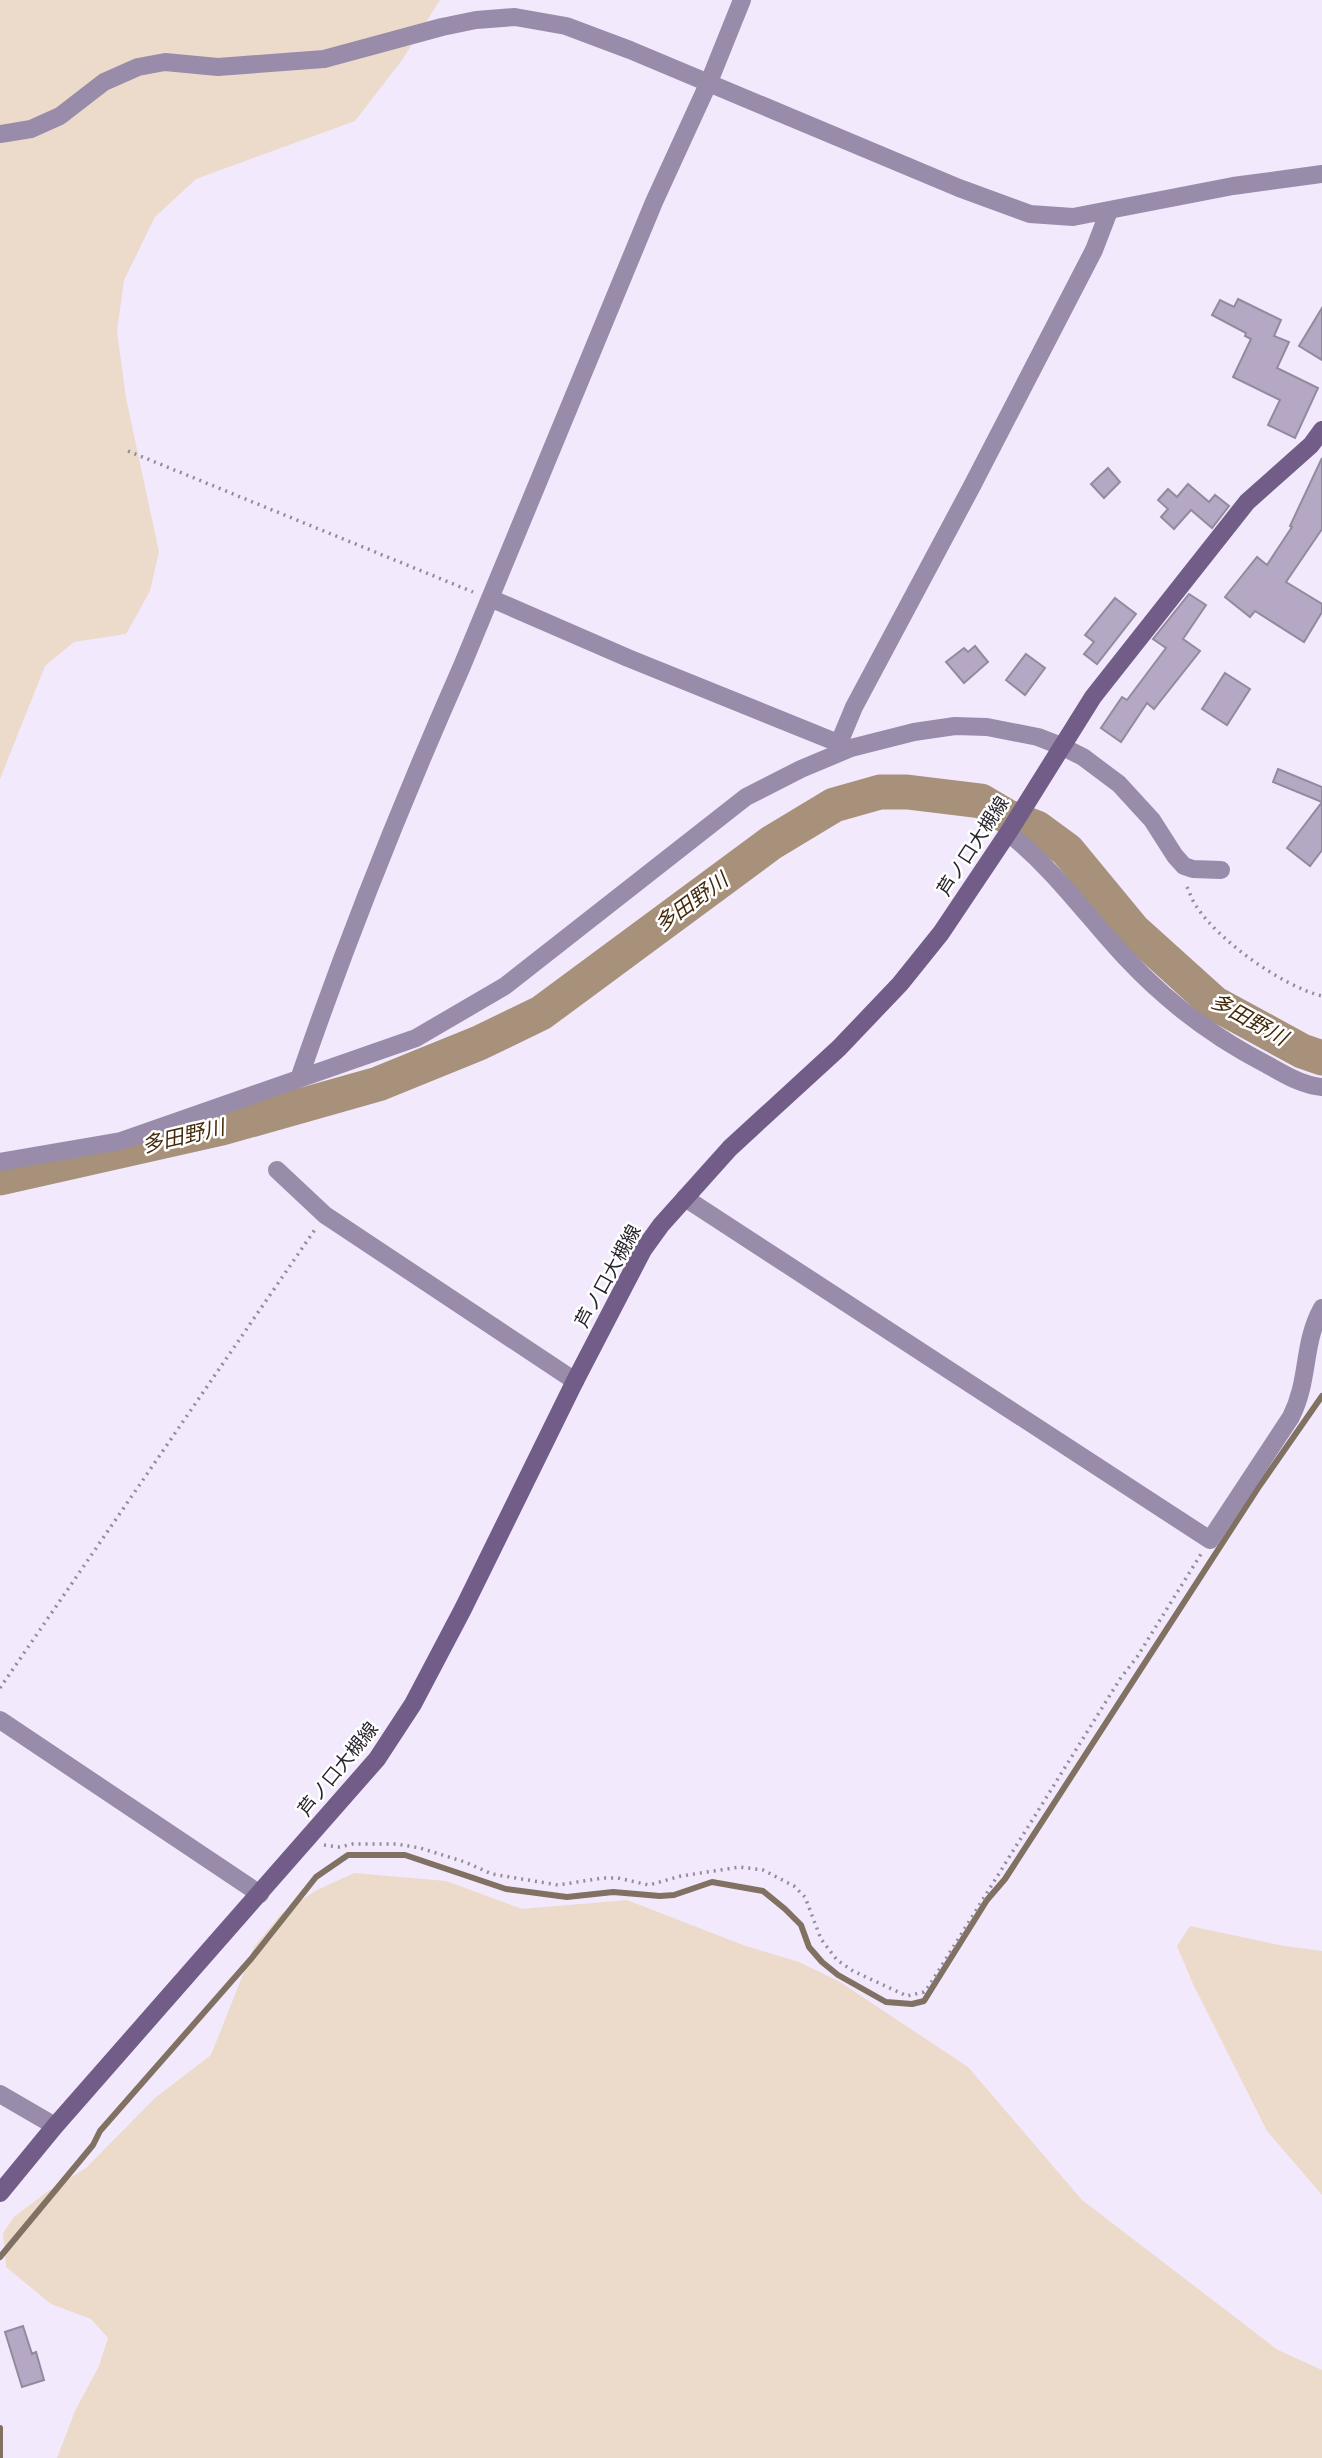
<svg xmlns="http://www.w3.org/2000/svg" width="1322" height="2458" font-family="Rubik,'Noto Sans JP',sans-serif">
  <rect width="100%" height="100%" fill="#f2e9fd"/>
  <path fill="#ecdbca" d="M0,0H440L402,60L355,121L196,179L155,217L124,280L117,331L126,398L159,552L150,591L126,634L74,642L45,666L0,779Z
    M354,1873L446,1881L522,1909L627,1900L743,1945L799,1962L840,1982L968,2067L1082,2200L1278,2350L1322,2370V2458H57L75,2411L99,2366L108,2338L91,2319L51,2304L6,2267L3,2233L14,2217L47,2192L86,2168L155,2098L211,2055L254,1947L281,1914L315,1891Z
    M1190,1926L1284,1946L1322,1951V2195L1267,2131L1193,1984L1177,1946Z"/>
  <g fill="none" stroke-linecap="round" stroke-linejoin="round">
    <path stroke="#817163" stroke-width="6" d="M0,2257L93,2145L100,2131L251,1959L316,1877L348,1855H405L506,1889L567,1897L613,1892L660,1896L674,1895L712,1882L763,1891L785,1909L801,1925L809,1947L822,1962L838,1975L886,2002L912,2004L924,2001L987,1900L1005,1879L1258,1488L1322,1396
      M0,2428V2458"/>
    <path stroke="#a7917a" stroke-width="35" d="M0,1178L222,1128L378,1084L479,1043L541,1013L771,843L834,805L880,792H907L981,801L1008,817L1037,828L1067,850L1133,930L1214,1003L1302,1051L1322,1058"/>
  </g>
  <path fill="#b4a8c4" stroke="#938b9d" stroke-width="2" d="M1238,299L1281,320L1274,336L1289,342L1277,368L1318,388L1295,438L1268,425L1280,400L1233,377L1251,339L1245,336L1246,333L1212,315L1220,300L1234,307Z
    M1322,308V360L1299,346Z
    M1322,458V529L1286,582L1322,604V612L1304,642L1255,611L1250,617L1225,597L1257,557L1267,565L1292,527L1290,526Z
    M1108,468L1120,482L1104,498L1091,484Z
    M1188,484L1209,502L1215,495L1229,506L1212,528L1191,510L1174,529L1161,517L1168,509L1158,500L1168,489L1177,497Z
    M1189,594L1206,605L1183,639L1200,651L1154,709L1147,703L1121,742L1101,728L1122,697L1127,700L1166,648L1153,639Z
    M1115,598L1136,614L1097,664L1084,654L1094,642L1085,635Z
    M975,646L988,662L964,683L946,662L964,648L968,652Z
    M1026,654L1045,668L1025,695L1006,680Z
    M1225,673L1250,689L1227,725L1202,709Z
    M1278,769L1322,787V850L1310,866L1287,848L1322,802L1273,782Z
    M23,2326L32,2354L36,2352L44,2380L22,2387L5,2332Z"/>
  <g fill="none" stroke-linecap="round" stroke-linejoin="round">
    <path stroke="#928c9a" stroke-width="3.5" stroke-dasharray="2 5" stroke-linecap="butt" d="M128,451L473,592
      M1187,887C1190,893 1192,900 1196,906C1219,941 1282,986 1322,996
      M0,1688L316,1228
      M324,1845L339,1847L353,1844H397L420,1848L465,1862L492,1874L558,1885L603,1878H618L649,1885L681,1876L740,1867L763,1870L794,1886L805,1897L821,1939L837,1960L853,1971L907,1996L924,1992L929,1986L1120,1679L1137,1657L1201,1554"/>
    <path stroke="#998caa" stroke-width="18" d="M0,134L31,129L60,116L104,82L138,67L165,62L218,67L324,59L442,27L476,20L515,17L566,26L630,50L959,188L1030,214L1073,217L1233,186L1322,174
      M490,598L628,658L848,747
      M839,743L854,707L972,486L1094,250L1109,211
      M1008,833C1053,868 1086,915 1125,957C1165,1000 1212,1036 1264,1063C1283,1073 1300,1085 1322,1087
      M299,1079C347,939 402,802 462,666L654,202L709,82L742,0
      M0,1162L121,1141L416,1038L505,986L746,797L801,769L851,748L914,732L955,726L987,727L1038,737L1061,746L1083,757L1119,784L1152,820L1175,856L1184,866L1193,869L1221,870
      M277,1170L325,1215L575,1381
      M685,1198L1210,1540L1291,1417C1310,1379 1302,1344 1322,1308
      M0,1720L260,1894
      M0,2094L55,2126"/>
    <path stroke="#715d88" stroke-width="18" d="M0,2193L55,2126L377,1759L413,1704L463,1609L575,1381L643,1250L661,1225L730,1148L839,1048L900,984L941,933L1008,833L1093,697L1247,502L1311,445L1322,430"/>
  </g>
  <g text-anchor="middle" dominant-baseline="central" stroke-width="5" stroke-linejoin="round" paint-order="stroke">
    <g font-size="19" fill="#28252c" stroke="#fff">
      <text transform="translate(973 846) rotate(-57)">芦ノ口大槻線</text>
      <text transform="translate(608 1276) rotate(-61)">芦ノ口大槻線</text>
      <text transform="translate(338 1769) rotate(-51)">芦ノ口大槻線</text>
    </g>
    <g font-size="21" font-style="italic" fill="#442a0b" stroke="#fff">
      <text transform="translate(691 902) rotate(-36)">多田野川</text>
      <text transform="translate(1249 1019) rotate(29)">多田野川</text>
      <text transform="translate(183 1136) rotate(-13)">多田野川</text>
    </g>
  </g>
</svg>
